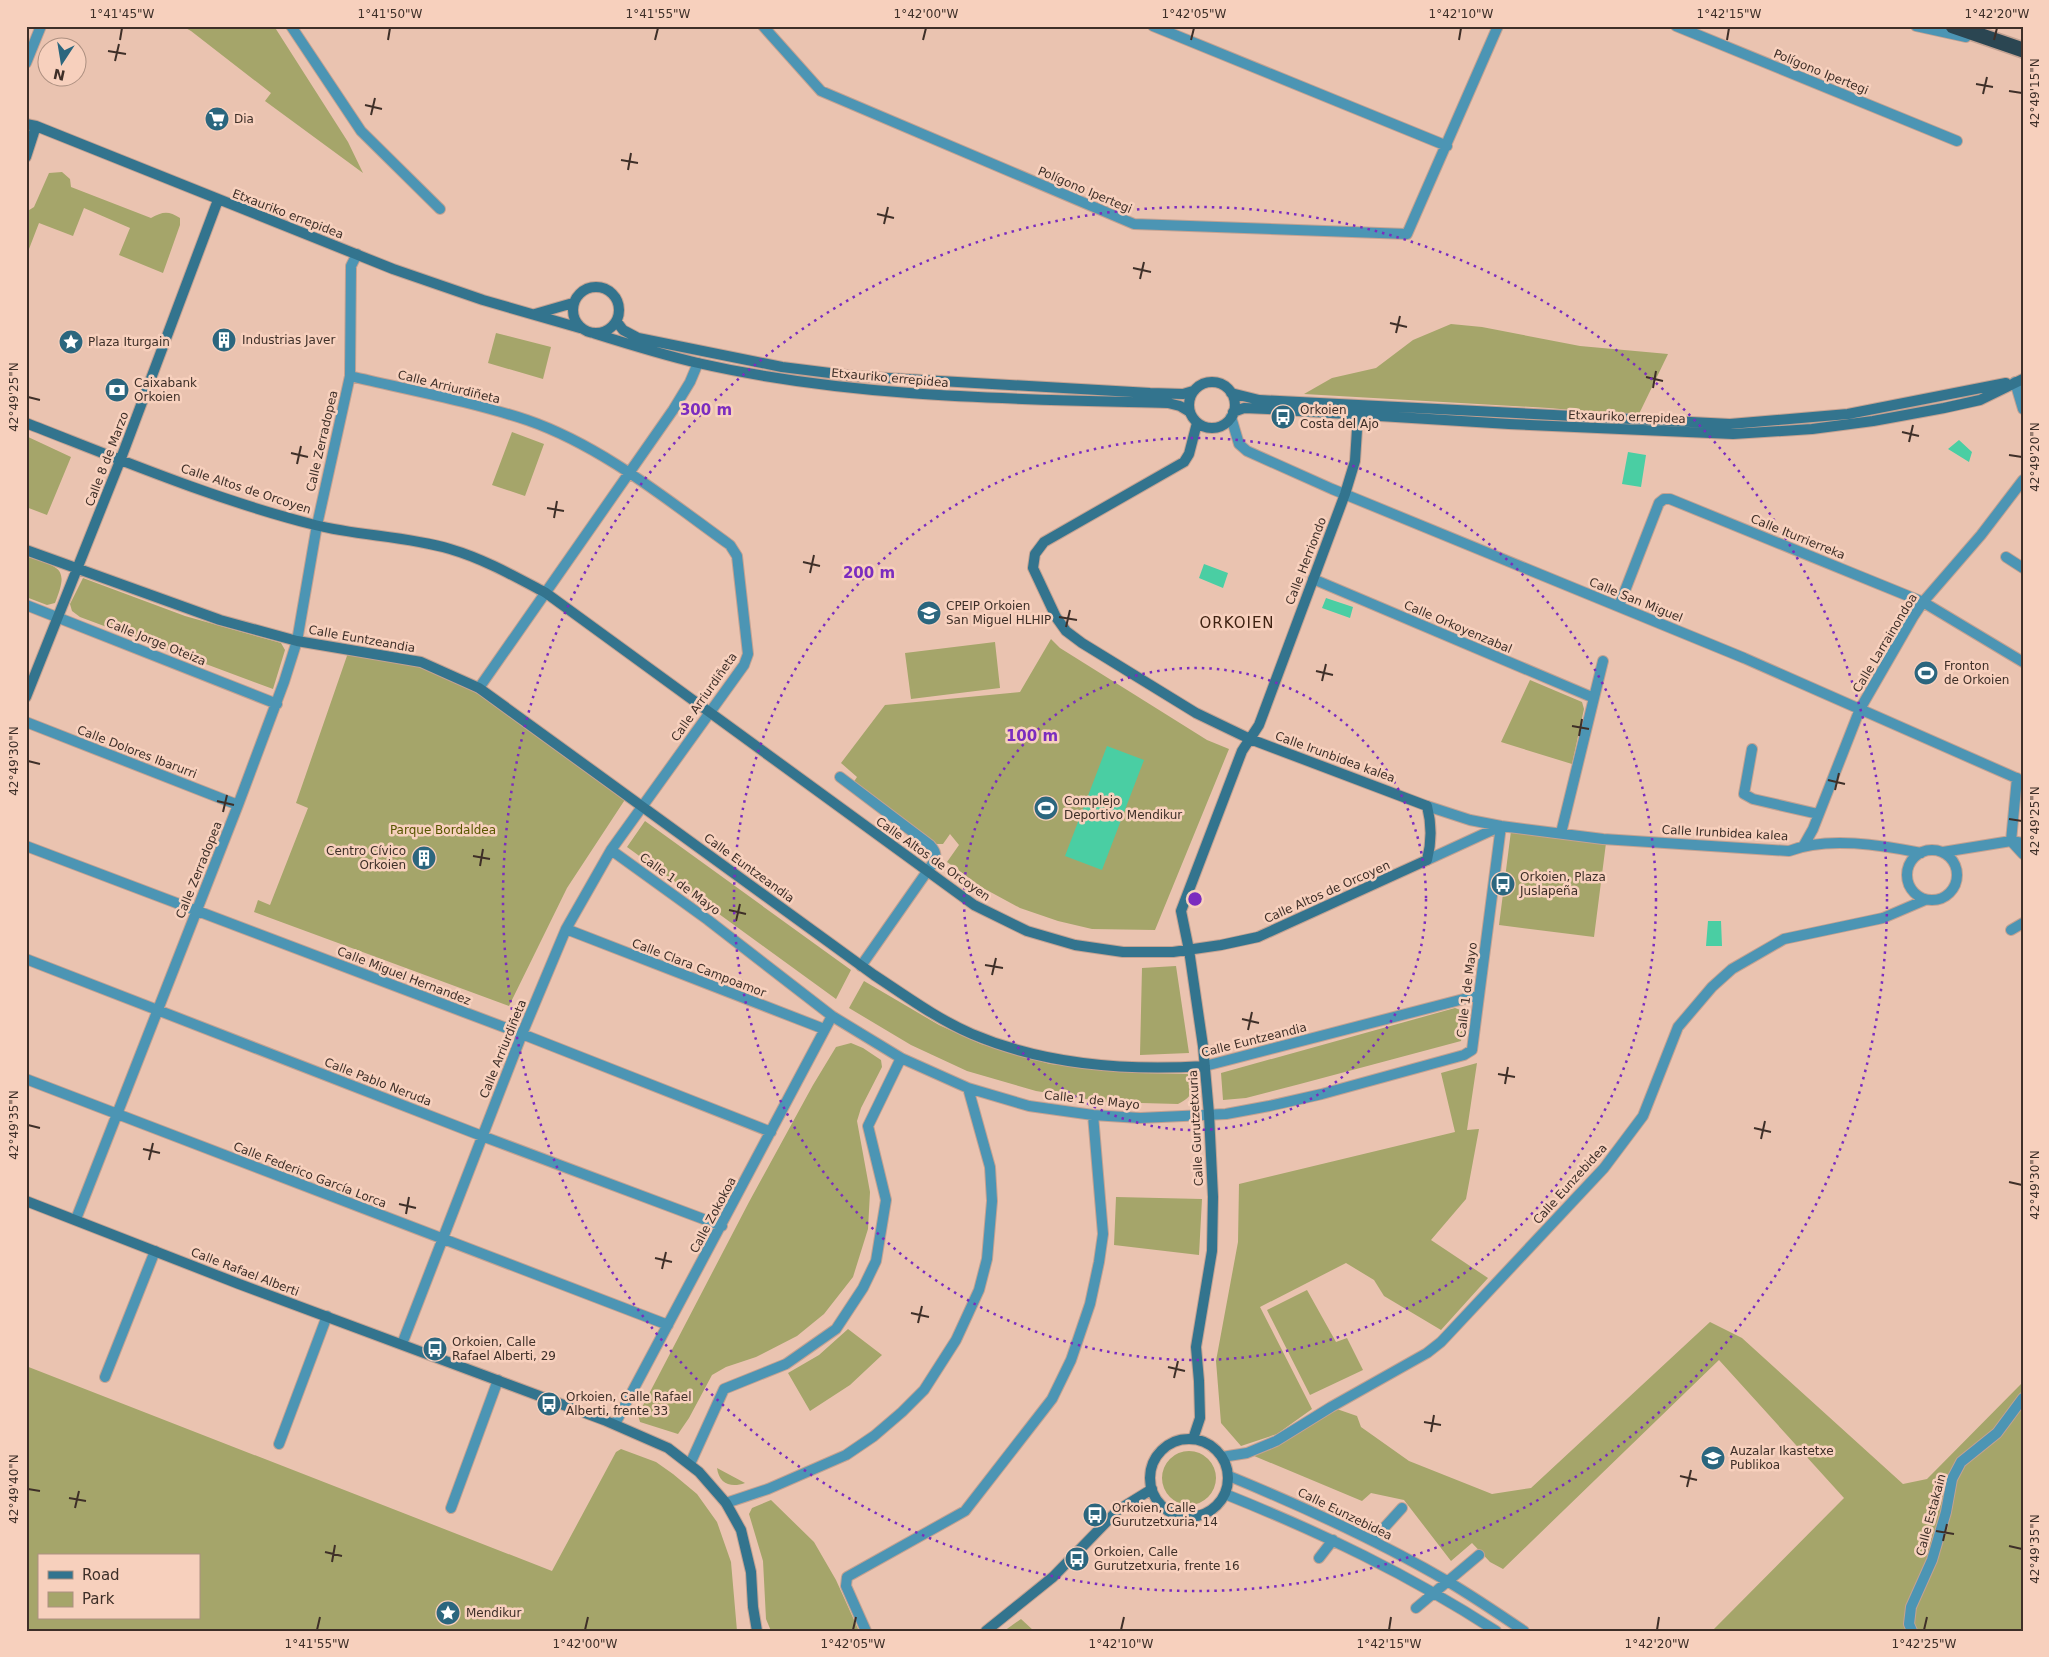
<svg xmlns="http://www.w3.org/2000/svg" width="2049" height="1657" font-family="'DejaVu Sans',sans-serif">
  <rect width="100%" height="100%" fill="#eac3b0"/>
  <path fill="#a5a56a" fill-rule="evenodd" d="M182,26H274L348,142L363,173L265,101L271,93L191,31Z
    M62,172L70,179L71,187L151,218C162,212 168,210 180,218V225L163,273L119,255L130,228L84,208L73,236L39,223L29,249L26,248V212L34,207L49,173Z
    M1451,324L1482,327L1580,346L1668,354L1638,416L1549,408L1304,394L1332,378L1376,368L1413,340Z
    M496,333L551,347L543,379L488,363Z
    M512,432L544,444L525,496L492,485Z
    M26,436L71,457L47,515L26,507Z
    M26,556C59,568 70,566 55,603L47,605L26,597Z
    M83,578L185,616L281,643L285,650L273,689L80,617L72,611L70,604Z
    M1051,639L1060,648L1207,740L1229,749L1155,930L1092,929L1058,921L1020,908L983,888L947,862L959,845L950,834L943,844H936L853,783L857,777L841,763L885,705L1020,692Z
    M995,642L1000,688L911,699L905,653Z
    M349,650L421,662L479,688L628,795L567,888L509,1006L254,912L258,900L270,905L308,808L296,803Z
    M1530,680L1582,702L1584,709L1572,764L1501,742Z
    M645,821L851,970L836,999L627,847Z
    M1511,831L1606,843L1594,937L1499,925Z
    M1176,966L1189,1053L1140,1055L1142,968Z
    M864,981L939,1025L981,1044L1050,1064L1138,1073L1191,1074C1195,1089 1193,1097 1178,1104L1105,1102L1036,1091L967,1071L911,1045L849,1008Z
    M1455,1008L1466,1012L1461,1041L1300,1084L1246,1098L1223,1100L1221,1073Z
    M851,1043L863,1048L881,1060L882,1067L861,1108L857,1121L870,1192L868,1229L853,1277L824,1314L797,1336L756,1357L726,1367L712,1375L689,1418L678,1434L640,1422L638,1415L749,1202L813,1085L836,1047Z
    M1477,1063L1467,1130L1479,1129L1466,1199L1431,1240L1488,1278L1441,1330L1384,1296L1374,1280L1346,1263L1260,1307L1312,1409L1277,1434L1241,1446L1221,1423L1216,1361L1238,1242L1239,1184L1455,1132L1441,1073Z
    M1116,1197L1202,1199L1199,1255L1114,1245Z
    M1307,1290L1336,1342L1347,1338L1363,1370L1310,1395L1267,1310Z
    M1710,1322L1742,1338L1903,1484L1927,1479L2023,1382V1631H1716L1714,1629L1844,1498L1719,1360L1503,1569L1490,1562L1472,1543L1451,1561L1404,1500L1371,1493L1362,1501L1247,1453L1331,1407L1357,1416L1361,1427L1409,1461L1492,1494L1531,1488Z
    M848,1329L882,1355L850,1385L810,1411L788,1373L819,1355Z
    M26,1366L552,1571L616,1452L621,1449L656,1462L673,1474L697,1494L717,1522L731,1562L737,1631H26ZM39,1556H199V1618H39Z
    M1162 1478a27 27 0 1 1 54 0a27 27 0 1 1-54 0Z
    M717,1468L745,1483C731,1488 719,1484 717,1468Z
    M771,1500L814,1542L836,1580L859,1631H771L766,1619L763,1561L749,1514L752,1508Z
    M1021,1619L1034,1631H1004Z"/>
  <path fill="#4acea3" d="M1959,440L1972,452L1969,462L1948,449Z
    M1628,452L1646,455L1641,487L1622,484Z
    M1204,564L1228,573L1223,588L1199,578Z
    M1326,598L1353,607L1350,618L1322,608Z
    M1107,746L1144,760L1102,870L1065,856Z
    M1708,921H1721L1722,946H1706Z"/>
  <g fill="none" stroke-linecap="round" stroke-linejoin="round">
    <defs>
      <path id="street" d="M291,26L361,131L440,209
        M763,26L821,91L1134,224L1407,234L1498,26
        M1153,26L1447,146
        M1676,26L1957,141
        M1916,26L1966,37
        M26,63L41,26
        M357,254L351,266L350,376C409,390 469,401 527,420C602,446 666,499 730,545L737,556L748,654L744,665L611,850L566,929L522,1034L402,1344
        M2015,382L2023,409
        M1231,417L1239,444L1247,451L1332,489L1744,658L2023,781
        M2006,557L2023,568
        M1313,579L1594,698
        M26,605L277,704
        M1619,606L1659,503L1664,499H1670L1923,602L2023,662
        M479,688L673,410L690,382L698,363
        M26,722L238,805
        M1752,749L1744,794L1753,799L1818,814
        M840,777L930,845C936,852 937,855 933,863L861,966
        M2017,778L2011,841L2023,843
        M1427,806L1470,820L1501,826L1603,839L1789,851C1827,836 1882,845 1921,853
        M1561,833L1603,661
        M1804,845L1813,829L1860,709L1913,617L1923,602L1981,535L2023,480
        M26,846L522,1034L771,1132
        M1907 875a25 25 0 1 1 50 0a25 25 0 1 1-50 0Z
        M611,850L708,920L832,1016L901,1058L968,1088L1029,1106L1093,1115L1140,1118L1226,1114L1269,1106L1322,1094L1464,1055L1472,1050L1501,826
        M1943,852L2011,841L2023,854
        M1427,860L1501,826
        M566,929L824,1029
        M2011,930L2023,923
        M26,959L482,1136L722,1226
        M1205,1066L1479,995
        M26,1079L668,1325
        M76,1219L238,805L284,682L297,641L317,525L350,376
        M105,1377L155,1251
        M615,1424L832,1016
        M279,1444L327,1316
        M1222,1457L1247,1453L1276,1441L1331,1407L1427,1353L1441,1342L1604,1168L1643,1116L1678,1027L1712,987L1732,969L1784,939L1883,918L1925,900
        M690,1464L724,1389L786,1364L836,1329L863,1288L876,1261L886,1200L868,1126L901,1058
        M1229,1476C1304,1507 1377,1540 1447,1581C1474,1597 1499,1614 1524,1631
        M1225,1494C1322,1533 1408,1574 1496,1631
        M726,1503L768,1489L846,1455L874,1436L902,1412L924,1390L956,1340L979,1290L987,1259L992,1201L990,1167L968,1088
        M451,1508L498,1380
        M1373,1540L1402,1508
        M1319,1558L1333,1540
        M1416,1608L1479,1555
        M866,1631L846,1586L847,1577L965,1511L1052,1399L1071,1360L1090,1304L1099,1262L1103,1234L1093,1115
        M1912,1631L1909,1624L1911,1607L1932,1560L1946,1512L1952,1479L1961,1462L1997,1433L2023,1398"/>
      <path id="secondary" d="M26,124L36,126L393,269L483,300L580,328
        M26,157L36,126
        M573 310a23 23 0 1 1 46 0a23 23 0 1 1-46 0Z
        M535,314L573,303
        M617,322L623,330L638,338L782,367L854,376L1150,393L1183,394L1193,391
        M593,333C628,344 663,355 698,363C852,398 1012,399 1168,403L1180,406L1190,412
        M1189 405a23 23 0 1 1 46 0a23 23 0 1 1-46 0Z
        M1231,393L1259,400L1730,424L1848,414L2006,383
        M1233,412L1244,408L1268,409L1509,424L1733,434L1812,429L1873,421L1944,408L1980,400L2023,379
        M26,423C121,460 216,500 315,525C359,536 406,536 450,549C484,559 514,576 546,593L974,905L1027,931L1075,945L1123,952H1173L1221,945L1258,937L1427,860C1432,841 1432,825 1427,806L1250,739L1196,713L1082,643L1066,631L1056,617L1033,568L1035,554L1044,542L1184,462L1189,454L1197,423
        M26,550L220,620L297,641L421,662L479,688L874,975C906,996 937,1019 972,1034C1045,1065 1127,1071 1205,1066
        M26,697L120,461L218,200
        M26,1201L239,1284L604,1420L668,1448L699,1472L726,1503L741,1530L751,1572L753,1607L757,1631
        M1193,1439L1200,1418L1199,1381L1196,1347L1212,1251L1213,1197L1209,1114L1203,1046L1189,950L1181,911L1242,751L1259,725L1345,494L1355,461L1358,414
        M1150 1478a39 39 0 1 1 78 0a39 39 0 1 1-78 0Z
        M986,1631L1053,1577L1118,1510L1152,1489"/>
      <path id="highway" d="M1953,26L2023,50"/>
    </defs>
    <use href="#street" stroke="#c4a292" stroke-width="12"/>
    <use href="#secondary" stroke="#c4a292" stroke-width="12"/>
    <use href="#highway" stroke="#c4a292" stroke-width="18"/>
    <use href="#street" stroke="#4c95b4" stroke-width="10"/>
    <use href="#secondary" stroke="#33748e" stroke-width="10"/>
    <use href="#highway" stroke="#2b4652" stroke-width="15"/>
  </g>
  <path fill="none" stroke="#3e2f28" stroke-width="2" d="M120,40L122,28M388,40L390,28M655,40L658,28M923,40L926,28M1191,40L1194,28M1459,40L1461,28M1727,40L1729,28M1994,40L1997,28M108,51L126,54M115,61L119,44M1976,84L1993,87M2009,91L2022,93M1983,94L1987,77M365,105L382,109M371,115L375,98M621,160L638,163M628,170L631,153M877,214L894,218M884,224L888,207M1133,268L1151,272M1140,279L1144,262M1390,323L1407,327M1396,333L1400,316M1646,377L1663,381M1653,388L1656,371M28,397L40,400M1902,432L1919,436M1909,442L1913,425M291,453L308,457M2009,455L2022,457M297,464L301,446M547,508L564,511M554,518L557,501M803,562L820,566M810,573L814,555M1059,617L1077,620M1066,627L1070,610M1316,671L1333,675M1322,681L1326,664M1572,726L1589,729M1579,736L1582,719M28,761L40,764M1828,780L1845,784M1835,790L1839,773M217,801L234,805M223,812L227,795M2009,819L2022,821M473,856L490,859M480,866L483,849M729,910L746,914M736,921L740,904M985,965L1003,968M992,975L996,958M1242,1019L1259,1023M1248,1030L1252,1012M1498,1074L1515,1077M1505,1084L1508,1067M28,1125L40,1128M1754,1128L1771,1132M1761,1139L1765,1121M143,1149L160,1153M149,1160L153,1143M2009,1182L2022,1185M399,1204L416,1208M406,1214L409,1197M655,1258L672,1262M662,1269L666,1252M911,1313L929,1317M918,1323L922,1306M1168,1367L1185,1371M1174,1378L1178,1361M1424,1422L1441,1425M1431,1432L1434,1415M1680,1476L1697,1480M1687,1487L1691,1470M28,1489L40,1491M69,1498L86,1501M75,1508L79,1491M1936,1531L1954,1534M1943,1541L1947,1524M2009,1546L2022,1549M325,1552L342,1556M332,1562L335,1545M317,1630L320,1617M585,1630L588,1617M853,1630L856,1617M1121,1630L1124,1617M1389,1630L1391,1617M1657,1630L1659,1617M1924,1630L1927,1617"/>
  <g fill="none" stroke="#7b2cbf" stroke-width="2.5" stroke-dasharray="2.5 5">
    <circle cx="1195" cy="899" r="231"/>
    <circle cx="1195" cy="899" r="461"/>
    <circle cx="1195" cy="899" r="692"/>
  </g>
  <defs>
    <symbol id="supermarket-disc" viewBox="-11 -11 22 22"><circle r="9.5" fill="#2b667e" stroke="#f7d0bd"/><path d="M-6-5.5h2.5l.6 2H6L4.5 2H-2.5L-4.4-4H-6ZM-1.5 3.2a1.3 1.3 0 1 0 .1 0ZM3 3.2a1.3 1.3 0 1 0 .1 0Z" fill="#fff"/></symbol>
    <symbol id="building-disc" viewBox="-11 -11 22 22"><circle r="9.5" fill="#2b667e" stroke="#f7d0bd"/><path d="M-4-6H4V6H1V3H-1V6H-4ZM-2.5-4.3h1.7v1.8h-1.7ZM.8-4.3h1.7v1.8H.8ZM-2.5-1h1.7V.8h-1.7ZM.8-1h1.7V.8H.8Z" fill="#fff"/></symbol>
    <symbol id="sight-disc" viewBox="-11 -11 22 22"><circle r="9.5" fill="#2b667e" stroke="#f7d0bd"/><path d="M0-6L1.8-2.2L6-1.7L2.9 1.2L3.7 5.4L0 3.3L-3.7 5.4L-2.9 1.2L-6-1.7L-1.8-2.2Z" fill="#fff"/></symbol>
    <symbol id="bank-disc" viewBox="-11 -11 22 22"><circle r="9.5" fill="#2b667e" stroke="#f7d0bd"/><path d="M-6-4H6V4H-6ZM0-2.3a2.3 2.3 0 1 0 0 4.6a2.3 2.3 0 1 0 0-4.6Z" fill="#fff"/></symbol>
    <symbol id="bus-disc" viewBox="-11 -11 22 22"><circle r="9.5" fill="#2b667e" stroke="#f7d0bd"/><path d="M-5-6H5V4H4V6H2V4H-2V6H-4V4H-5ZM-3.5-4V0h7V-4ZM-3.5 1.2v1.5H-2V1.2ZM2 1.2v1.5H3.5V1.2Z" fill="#fff"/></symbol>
    <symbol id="school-disc" viewBox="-11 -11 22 22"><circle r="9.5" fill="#2b667e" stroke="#f7d0bd"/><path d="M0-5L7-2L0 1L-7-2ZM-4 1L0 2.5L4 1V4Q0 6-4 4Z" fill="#fff"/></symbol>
    <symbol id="stadium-disc" viewBox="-11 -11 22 22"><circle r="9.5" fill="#2b667e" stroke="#f7d0bd"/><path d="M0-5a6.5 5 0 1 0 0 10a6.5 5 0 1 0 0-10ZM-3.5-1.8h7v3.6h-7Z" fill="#fff"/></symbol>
  </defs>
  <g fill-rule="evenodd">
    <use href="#supermarket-disc" x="203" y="105" width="28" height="28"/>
    <use href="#building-disc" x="210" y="326" width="28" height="28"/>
    <use href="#sight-disc" x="57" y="328" width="28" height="28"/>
    <use href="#bank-disc" x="103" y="376" width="28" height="28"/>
    <use href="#bus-disc" x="1269" y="403" width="28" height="28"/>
    <use href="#school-disc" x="915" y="599" width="28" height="28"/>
    <use href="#stadium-disc" x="1912" y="659" width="28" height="28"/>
    <use href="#stadium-disc" x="1032" y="794" width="28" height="28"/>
    <use href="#building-disc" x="410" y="844" width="28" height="28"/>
    <use href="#bus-disc" x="1489" y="870" width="28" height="28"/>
    <use href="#bus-disc" x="421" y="1335" width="28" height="28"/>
    <use href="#bus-disc" x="535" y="1390" width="28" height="28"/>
    <use href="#school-disc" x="1699" y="1444" width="28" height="28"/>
    <use href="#bus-disc" x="1081" y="1501" width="28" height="28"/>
    <use href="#bus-disc" x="1063" y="1545" width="28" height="28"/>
    <use href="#sight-disc" x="434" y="1599" width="28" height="28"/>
  </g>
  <g text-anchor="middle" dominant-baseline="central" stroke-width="5" stroke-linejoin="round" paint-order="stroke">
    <g font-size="12" fill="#3e2f28" stroke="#f7d0bd">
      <text transform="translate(1821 72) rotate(22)">Polígono Ipertegi</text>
      <text transform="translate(1085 190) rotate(23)">Polígono Ipertegi</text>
      <text transform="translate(288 214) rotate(21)">Etxauriko errepidea</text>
      <text transform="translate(890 378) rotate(5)">Etxauriko errepidea</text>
      <text transform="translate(449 387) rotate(14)">Calle Arriurdiñeta</text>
      <text transform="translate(1627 417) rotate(2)">Etxauriko errepidea</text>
      <text transform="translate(322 441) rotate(-77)">Calle Zerradopea</text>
      <text transform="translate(107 459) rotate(-69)">Calle 8 de Marzo</text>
      <text transform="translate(246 489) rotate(18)">Calle Altos de Orcoyen</text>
      <text transform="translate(1798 537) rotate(22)">Calle Iturrierreka</text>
      <text transform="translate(1306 561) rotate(-69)">Calle Herriondo</text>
      <text transform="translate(1636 600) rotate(22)">Calle San Miguel</text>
      <text transform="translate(1458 627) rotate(23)">Calle Orkoyenzabal</text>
      <text transform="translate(362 639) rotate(10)">Calle Euntzeandia</text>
      <text transform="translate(156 642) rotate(22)">Calle Jorge Oteiza</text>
      <text transform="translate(1885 643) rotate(-59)">Calle Larrainondoa</text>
      <text transform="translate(704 697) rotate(-55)">Calle Arriurdiñeta</text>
      <text transform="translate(137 752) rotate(21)">Calle Dolores Ibarurri</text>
      <text transform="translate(1335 757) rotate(20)">Calle Irunbidea kalea</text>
      <text transform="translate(1725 833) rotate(3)">Calle Irunbidea kalea</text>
      <text transform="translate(933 859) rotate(35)">Calle Altos de Orcoyen</text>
      <text transform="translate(749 868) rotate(36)">Calle Euntzeandia</text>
      <text transform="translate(199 870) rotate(-68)">Calle Zerradopea</text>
      <text transform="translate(680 884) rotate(36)">Calle 1 de Mayo</text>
      <text transform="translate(1327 892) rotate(-24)">Calle Altos de Orcoyen</text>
      <text transform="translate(699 968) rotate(21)">Calle Clara Campoamor</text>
      <text transform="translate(404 976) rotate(21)">Calle Miguel Hernandez</text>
      <text transform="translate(1467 990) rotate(-83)">Calle 1 de Mayo</text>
      <text transform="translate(1254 1040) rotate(-14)">Calle Euntzeandia</text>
      <text transform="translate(503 1049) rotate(-68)">Calle Arriurdiñeta</text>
      <text transform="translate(378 1082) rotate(21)">Calle Pablo Neruda</text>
      <text transform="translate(1092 1100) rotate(6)">Calle 1 de Mayo</text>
      <text transform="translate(1196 1128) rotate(-93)">Calle Gurutzetxuria</text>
      <text transform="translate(310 1175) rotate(21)">Calle Federico García Lorca</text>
      <text transform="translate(1570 1184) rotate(-48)">Calle Eunzebidea</text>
      <text transform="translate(713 1215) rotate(-62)">Calle Zokokoa</text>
      <text transform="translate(245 1272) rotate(21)">Calle Rafael Alberti</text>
      <text transform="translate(1345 1514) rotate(26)">Calle Eunzebidea</text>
      <text transform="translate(1931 1515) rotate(-75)">Calle Estakain</text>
    </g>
    <g font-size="12" fill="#3e2f28" stroke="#f7d0bd" text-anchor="start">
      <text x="234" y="119">Dia</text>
      <text x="242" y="340">Industrias Javer</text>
      <text x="88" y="342">Plaza Iturgain</text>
      <text x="134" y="383">Caixabank<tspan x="134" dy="14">Orkoien</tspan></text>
      <text x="1300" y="410">Orkoien<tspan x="1300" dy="14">Costa del Ajo</tspan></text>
      <text x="946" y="606">CPEIP Orkoien<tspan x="946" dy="14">San Miguel HLHIP</tspan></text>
      <text x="1944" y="666">Fronton<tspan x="1944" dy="14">de Orkoien</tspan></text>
      <text x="1064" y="801">Complejo<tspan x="1064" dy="14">Deportivo Mendikur</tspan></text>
      <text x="406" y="851" text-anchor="end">Centro Cívico<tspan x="406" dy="14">Orkoien</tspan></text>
      <text x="1520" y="877">Orkoien, Plaza<tspan x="1520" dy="14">Juslapeña</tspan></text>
      <text x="452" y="1342">Orkoien, Calle<tspan x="452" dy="14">Rafael Alberti, 29</tspan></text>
      <text x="566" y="1397">Orkoien, Calle Rafael<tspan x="566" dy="14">Alberti, frente 33</tspan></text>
      <text x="1730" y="1451">Auzalar Ikastetxe<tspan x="1730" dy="14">Publikoa</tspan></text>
      <text x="1112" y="1508">Orkoien, Calle<tspan x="1112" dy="14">Gurutzetxuria, 14</tspan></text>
      <text x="1094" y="1552">Orkoien, Calle<tspan x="1094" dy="14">Gurutzetxuria, frente 16</tspan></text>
      <text x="466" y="1613">Mendikur</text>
    </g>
    <g font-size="12" fill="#585600" stroke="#f7d0bd">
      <text x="443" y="830">Parque Bordaldea</text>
    </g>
    <g font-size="15" letter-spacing="1" fill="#3e2212" stroke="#f7d0bd">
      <text x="1237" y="623">ORKOIEN</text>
    </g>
  </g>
  <circle cx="1195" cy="899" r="8" fill="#7b2cbf" stroke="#f7d0bd" stroke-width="2.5"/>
  <g font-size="15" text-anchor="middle" font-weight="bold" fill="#7b2cbf" stroke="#f7d0bd" stroke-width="5" stroke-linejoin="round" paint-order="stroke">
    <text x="706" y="415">300 m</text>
    <text x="869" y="578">200 m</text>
    <text x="1032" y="741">100 m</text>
  </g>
  <rect width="2049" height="1657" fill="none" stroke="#f7d0bd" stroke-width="55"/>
  <rect x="38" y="1554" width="162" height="65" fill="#f7d0bd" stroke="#ad9081"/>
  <rect x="48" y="1571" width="25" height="8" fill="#33748e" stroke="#ad9081"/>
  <text x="82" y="1580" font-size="15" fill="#3e2f28">Road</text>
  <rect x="48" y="1592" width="25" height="15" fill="#a5a56a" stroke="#ad9081"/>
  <text x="82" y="1604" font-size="15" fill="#3e2f28">Park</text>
  <g transform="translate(62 62) rotate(192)"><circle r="24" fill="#f7d0bd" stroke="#ad9081"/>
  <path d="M0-4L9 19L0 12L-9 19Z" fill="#2b667e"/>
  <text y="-8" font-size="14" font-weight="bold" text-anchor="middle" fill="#3e2f28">N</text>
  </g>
  <rect x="28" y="28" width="1994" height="1602" fill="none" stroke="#3e2f28" stroke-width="2"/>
  <g font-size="12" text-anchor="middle" fill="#3e2f28">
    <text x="122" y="18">1°41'45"W</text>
    <text x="390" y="18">1°41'50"W</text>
    <text x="658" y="18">1°41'55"W</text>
    <text x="926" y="18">1°42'00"W</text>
    <text x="1194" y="18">1°42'05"W</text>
    <text x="1461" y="18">1°42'10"W</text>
    <text x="1729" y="18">1°42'15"W</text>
    <text x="1997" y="18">1°42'20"W</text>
    <text transform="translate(2035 93) rotate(-90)" y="4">42°49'15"N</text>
    <text transform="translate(14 397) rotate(-90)" y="4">42°49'25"N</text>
    <text transform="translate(2035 457) rotate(-90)" y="4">42°49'20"N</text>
    <text transform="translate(14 761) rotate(-90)" y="4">42°49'30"N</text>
    <text transform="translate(2035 821) rotate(-90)" y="4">42°49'25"N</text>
    <text transform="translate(14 1125) rotate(-90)" y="4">42°49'35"N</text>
    <text transform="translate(2035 1185) rotate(-90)" y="4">42°49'30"N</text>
    <text transform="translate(14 1489) rotate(-90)" y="4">42°49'40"N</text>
    <text transform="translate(2035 1549) rotate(-90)" y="4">42°49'35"N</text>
    <text x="317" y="1648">1°41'55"W</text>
    <text x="585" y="1648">1°42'00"W</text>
    <text x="853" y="1648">1°42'05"W</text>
    <text x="1121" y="1648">1°42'10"W</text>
    <text x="1389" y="1648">1°42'15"W</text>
    <text x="1657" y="1648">1°42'20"W</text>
    <text x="1924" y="1648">1°42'25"W</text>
  </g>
</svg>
